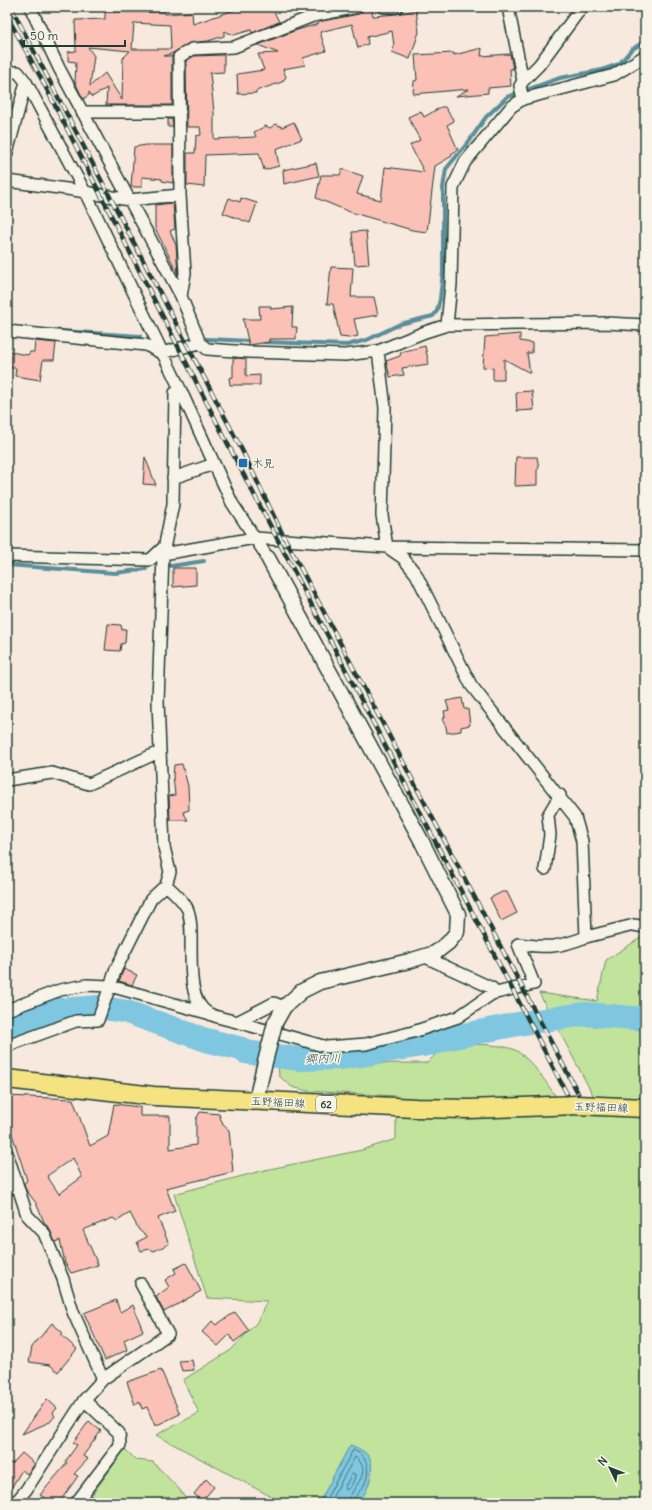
<svg xmlns="http://www.w3.org/2000/svg" width="652" height="1510" font-family="Delius,'Klee One',sans-serif">
  <rect width="100%" height="100%" fill="#f8e9de"/>
  <filter id="ink" filterUnits="userSpaceOnUse"><feTurbulence type="fractalNoise" baseFrequency=".025" numOctaves="2"/><feDisplacementMap in="SourceGraphic" scale="8" xChannelSelector="R" yChannelSelector="G"/><feConvolveMatrix kernelMatrix="1 2 1 2 8 2 1 2 1" color-interpolation-filters="sRGB"/></filter>
  <g filter="url(#ink)">
    <path fill="#c2e39c" stroke="#709068" d="M645,935V1503H283L156,1435L199,1413L183,1380L231,1350L257,1322L267,1301L207,1298L174,1194L265,1170L362,1150L396,1139V1096L307,1091L292,1087L279,1076L278,1064L427,1063C432,1058 438,1051 443,1049C457,1042 504,1043 517,1051C534,1063 545,1081 557,1098L594,1097L539,993L597,1001L606,960Z
      M125,1449L136,1460L153,1462L180,1490L188,1503H86Z"/>
    <path fill="#7fc6e0" stroke="#598f9b" d="M350,1445C357,1447 367,1452 370,1459C375,1471 367,1500 354,1503C343,1505 329,1503 319,1503Z"/>
    <g fill="none" stroke-linecap="round" stroke-linejoin="round">
      <path stroke="#457479" stroke-width="1" d="M352,1474H355C355,1480 351,1488 346,1490L345,1487Z
        M324,1503L353,1450C368,1455 371,1472 364,1485C361,1491 353,1497 353,1503
        M329,1503L355,1457C376,1473 349,1488 348,1503"/>
      <path stroke="#598f9b" stroke-width="4" d="M47,330L140,336
        M206,339L252,341
        M263,342L347,345L367,340L400,324L433,316L437,311L440,299L443,272V188L446,169L470,140L486,117L507,97L560,78L602,70L619,64L631,50L645,41
        M7,565L115,573L146,569
        M171,566L204,561"/>
      <path stroke="#7fc6e0" stroke-width="24" d="M7,1028L61,1010L99,1007L127,1012L206,1040L242,1049L245,1052L299,1059L342,1058L435,1043L449,1038L523,1023L585,1014L645,1019"/>
    </g>
    <path fill="#fbc0b6" stroke="#1f3d34" fill-rule="evenodd" d="M243,7H272L279,22L252,33L251,30L234,35L224,31V36L208,41L189,43L173,53L164,56H172V105H106L107,88L92,97L89,92V95L83,99L75,82L76,62L68,61V52L76,51L75,20L105,19V12H165V14L192,12L193,24ZM134,23L170,25L171,49H132ZM88,47L130,51L123,58L122,100L105,73L90,86L94,56Z
      M364,7H371L373,16L397,14L416,10L419,32L410,59L392,52L394,46L392,31L367,37L368,44L358,48L352,24L320,32L326,51L303,58L305,65L283,69L286,77L282,82L256,91V93L238,94L237,74L264,70L258,54L278,53L258,45L294,31L318,24V22L359,14L362,12Z
      M482,48L481,56L510,54L513,69H510L511,86L488,88V93L456,96L469,89L413,94L414,81L417,80L415,55L454,53V55Z
      M224,55V72L210,73L214,112V139L256,137L254,132L266,126L270,128L276,124L282,127L294,122L302,139L276,149L279,166L264,170L259,153L205,155L204,187L187,185V153H195L196,136L201,135L200,127H187L186,61L194,56Z
      M441,107H445L454,121L447,125L458,150L451,154L452,156L435,166L427,232L412,230L350,212L316,198L321,175H340L342,169L363,176L357,194L381,200L385,167L424,172L410,145L420,140L408,117L421,111L424,117Z
      M168,119H172L173,127H168Z
      M146,145H173V183L162,181V179L142,177V187H131L134,147Z
      M316,163L319,176L284,184L283,170Z
      M229,198L240,202L241,198L257,203L250,223L223,213Z
      M173,203L175,229L170,231L176,245L178,274L155,228V205Z
      M366,231L369,264L355,265L352,232Z
      M331,267L353,268L351,297H374L378,315L354,319L358,336L349,338L340,337L333,304H327Z
      M259,306H271V309L293,307L292,327H297L296,339H269V342L249,345L243,319H260Z
      M520,334V341L532,343V353H527L530,373L504,359V380H493V368L483,367L485,337Z
      M35,341L56,343L54,360H43L40,380L15,376L16,368H8L10,352L28,355L30,352H34Z
      M425,346L429,364L402,368L404,375L390,377L386,361L400,356L401,352Z
      M238,358L246,359V376L260,375V385H230L229,378L233,377V359Z
      M532,391L534,410L517,411L516,392Z
      M145,457L156,485L143,484Z
      M516,457H537L539,468L537,470V485L515,486Z
      M173,568H196V585L173,587Z
      M108,624L121,625L122,630L126,629L125,643L121,644L120,651L105,650Z
      M462,698L464,709H468L470,725L461,727V731L447,733L446,727L442,719L445,717L444,711L449,710L446,701Z
      M182,764L188,786L189,810L183,812L188,820H170L169,796L175,795L173,776L174,765Z
      M502,892H507L517,913L501,921L490,898Z
      M124,969L137,975L132,985L119,981Z
      M7,1096L73,1099L90,1146L108,1136L114,1104L140,1107V1116H170V1149L196,1145V1119L200,1112L219,1114L223,1125L229,1130L233,1172L166,1188L175,1211L158,1218L169,1244L154,1251L150,1249L141,1251L137,1242L147,1237L139,1230L130,1213L117,1221L113,1218L83,1230L98,1265L71,1273L65,1263L60,1240L55,1242L50,1230L44,1222L36,1203L26,1190L24,1184L27,1180L7,1119ZM73,1158L82,1177L59,1194L47,1176Z
      M186,1263L201,1291L164,1312L156,1297L169,1287L165,1280L176,1273L174,1269Z
      M116,1300L120,1312L133,1305L143,1331L124,1340L127,1350L105,1360L84,1313Z
      M235,1312L249,1331L234,1342L229,1335L218,1346L202,1332L212,1321L216,1325Z
      M52,1323L63,1333L61,1335L77,1349L58,1372L50,1365L29,1362L32,1347Z
      M192,1360L194,1370L182,1371L179,1361Z
      M161,1370L180,1414L155,1426L147,1407L142,1409L139,1401L135,1405L127,1382Z
      M47,1399L57,1408L53,1413L55,1416L50,1422L22,1434Z
      M89,1421L101,1431L83,1456L88,1459L74,1474L78,1476L59,1503H53L40,1495L67,1463L65,1462L77,1445L73,1443Z
      M22,1453L35,1464L27,1474L22,1470L7,1495V1461L12,1464Z
      M206,1479L214,1487L202,1501L194,1494Z"/>
    <g fill="none" stroke-linecap="round" stroke-linejoin="round">
      <defs>
        <path id="minor" d="M357,7L313,16L234,47L192,49L179,57L180,195L185,273L181,296L200,343L207,349L248,352L345,355L378,351L425,332L447,325L606,323L645,325
          M384,7H397
          M508,7L523,81
          M31,9L59,68L181,296
          M7,72H18L26,82L85,192L181,391
          M523,99L520,86L523,81L539,65L582,7
          M82,112H180
          M7,153L26,82
          M7,181L74,190L129,200L180,195
          M447,325L451,284L453,187L465,162L511,107L523,99L614,75L645,56
          M7,331L146,345L161,353L200,343
          M378,351L385,408L382,515L387,547L403,558L416,574L471,685L575,817L582,841L586,937L634,925L645,927
          M173,478L214,464
          M163,554L255,538L387,547L645,550
          M7,556L150,560L164,547
          M7,780L52,773L89,784L159,752
          M545,869L550,835L548,815L560,795
          M166,885C174,892 182,899 187,908C198,931 180,996 208,1013C216,1018 228,1019 237,1022L274,1003L284,1007
          M492,994L534,984L518,944C548,948 557,948 586,937
          M7,1010L60,990L86,985L110,986L207,1013
          M237,1022L327,1047L366,1044L413,1032L458,1017L492,994V988L423,956
          M7,1046L76,1021L98,1020L116,969L151,899L166,885L170,872L164,847L158,702L163,554L173,504L175,393L181,391L232,503L268,558
          M7,1153L27,1215L44,1233L63,1279L73,1312L103,1379
          M7,1190L16,1181
          M15,1503L26,1490L84,1400L103,1379L168,1334L141,1284
          M76,1503L120,1445L119,1433L84,1400"/>
        <path id="tertiary" d="M268,558L421,840L458,914L457,932L448,943L435,953L409,961L320,982L302,991L284,1007L275,1023
          M256,1100L263,1070"/>
        <path id="primary" d="M7,1079L154,1096L416,1108L469,1109L577,1105L645,1108"/>
      </defs>
      <use href="#minor" stroke="#1f3d34" stroke-width="14"/>
      <use href="#tertiary" stroke="#1f3d34" stroke-width="17"/>
      <use href="#primary" stroke="#1f3d34" stroke-width="21"/>
      <use href="#minor" stroke="#f7f3e8" stroke-width="11"/>
      <use href="#tertiary" stroke="#f7f3e8" stroke-width="14"/>
      <use href="#primary" stroke="#f5e382" stroke-width="18"/>
      <defs>
        <path id="rail" d="M11,7L243,452L281,531L578,1093
          M7,16L42,80L235,458L567,1094"/>
      </defs>
      <use href="#rail" stroke="#1f3d34" stroke-width="4.5"/>
      <use href="#rail" stroke="#f7f3e8" stroke-width="3" stroke-dasharray="9" stroke-linecap="butt"/>
      <defs>
        <path id="tertiary-bridge" d="M263,1070L275,1023"/>
      </defs>
      <use href="#tertiary-bridge" stroke="#1f3d34" stroke-width="17" stroke-linecap="butt"/>
      <use href="#tertiary-bridge" stroke="#f7f3e8" stroke-width="14"/>
    </g>
  </g>
  <rect fill="#1f6fb2" stroke="#f7f3e8" stroke-width="1.5" x="238" y="458" width="10" height="10" rx="2"/>
  <g text-anchor="middle" dominant-baseline="central" stroke-width="3" stroke-linejoin="round" paint-order="stroke">
    <rect fill="#f7f3e8" stroke="#60746a" stroke-width="1" x="316" y="1096" width="20" height="16" rx="3"/>
    <g font-size="10" font-weight="bold" fill="#1f3d34">
      <text x="326" y="1104">62</text>
    </g>
    <g font-size="11" fill="#1f3d34" stroke="#f7f3e8" text-anchor="start">
      <text x="252" y="463">木見</text>
    </g>
    <g font-size="11" fill="#1f3d34" stroke="#f7f3e8">
      <text transform="translate(278 1102) rotate(3)">玉野福田線</text>
      <text transform="translate(601 1107) rotate(2)">玉野福田線</text>
    </g>
    <g font-size="12" font-style="italic" fill="#325856" stroke="#f7f3e8">
      <text transform="translate(323 1058) rotate(-1)">郷内川</text>
    </g>
  </g>
  <rect width="652" height="1510" fill="none" stroke="#f7f3e8" stroke-width="24"/>
  <rect x="12" y="12" width="628" height="1486" fill="none" stroke="#1f3d34" stroke-width="1.5" filter="url(#ink)"/>
  <g transform="translate(610 1468) rotate(313)" stroke="#f7f3e8" stroke-width="3" paint-order="stroke">
  <path d="M0-3L7 15L0 10L-7 15Z" fill="#1f3d34"/>
  <text y="-6" font-size="11" font-weight="bold" text-anchor="middle" fill="#1f3d34">N</text>
  </g>
  <path d="M24 40v6h101v-6" fill="none" stroke="#1f3d34" stroke-width="2"/>
  <text x="30" y="40" font-size="12" fill="#1f3d34" stroke="#f7f3e8" stroke-width="3" paint-order="stroke">50 m</text>
</svg>
